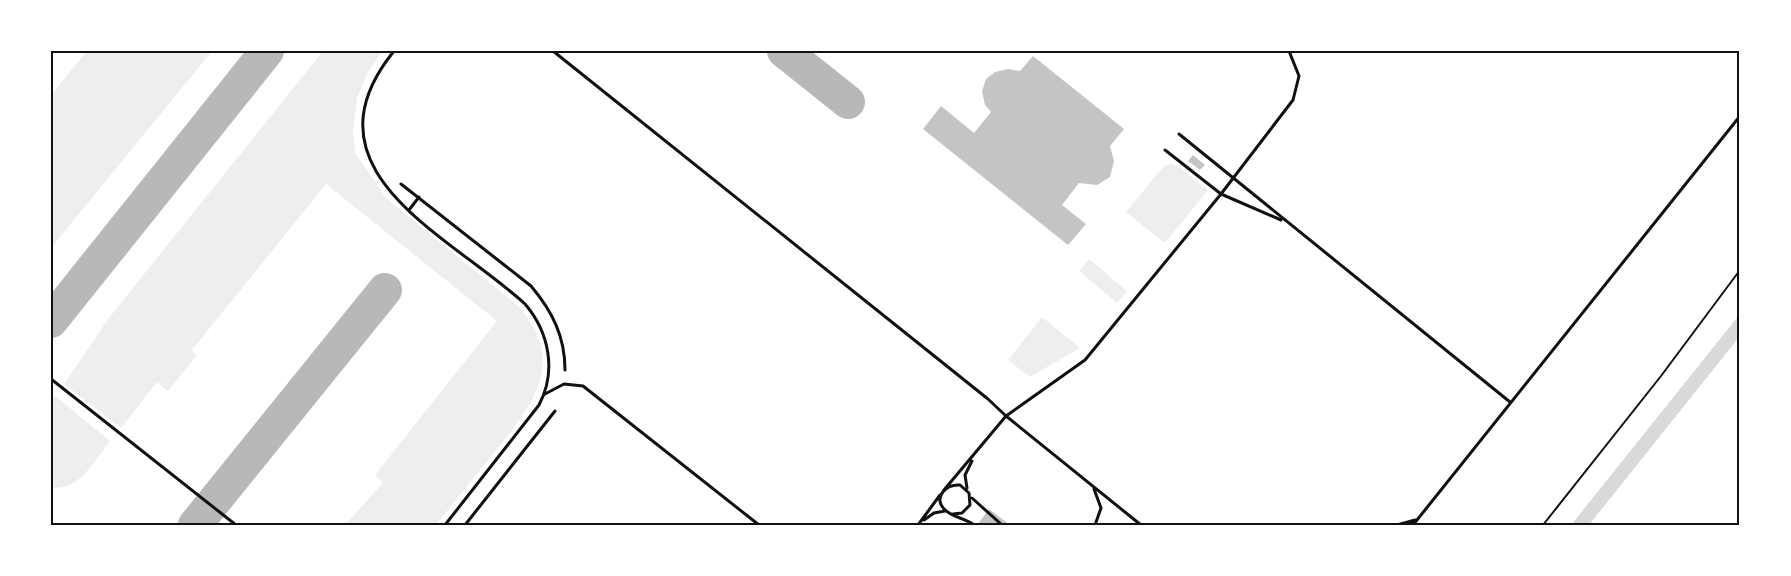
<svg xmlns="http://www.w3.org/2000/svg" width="1791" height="576" font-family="'Source Serif 4',serif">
  <rect width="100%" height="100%" fill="#fff"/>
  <path fill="#eee" d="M87,51H212L51,248V95Z
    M323,51H383L368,72L357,98L353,131L355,153L387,199L517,305C569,361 532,405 494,453C474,477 455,501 436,525H345L383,483L375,475L497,321L326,184L192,350L197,355L168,391L157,382L121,428L64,384L109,318Z
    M1171,164L1178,166L1208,190L1165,243L1126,212L1164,166Z
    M1089,259L1127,291L1117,303L1079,271Z
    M1042,317L1080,348L1030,377L1008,360Z
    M55,396L110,441C95,459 79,493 51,487V402Z"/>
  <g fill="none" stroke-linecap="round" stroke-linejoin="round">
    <path stroke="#d9d9d9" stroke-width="14" d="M1580,525L1740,325"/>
    <path stroke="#b8b8b8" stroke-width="34" d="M784,51L848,102
      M51,321L267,51
      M195,525L385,290"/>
  </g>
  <path fill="#c4c4c4" d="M1033,56L1124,129L1110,146L1114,161L1110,177L1097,185L1079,183L1062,205L1086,224L1068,245L923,129L941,106L974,133L991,112L985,105L982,91L986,79L995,72L1008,69L1020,71Z
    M1193,155L1205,165L1200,170L1188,161Z
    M989,509L1010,525H977Z"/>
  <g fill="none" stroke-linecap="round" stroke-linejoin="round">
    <path stroke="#111" stroke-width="2" d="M1543,525L1661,376L1740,270"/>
    <path stroke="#111" stroke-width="3" d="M394,51C297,171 450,235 525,304C549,332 557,371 539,405L445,525
      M553,51L988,399L1006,416L1141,525
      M1179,134L1510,402
      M1165,150L1221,194L1281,220
      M401,184L531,286C552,311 565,336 565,370
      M409,210L419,197
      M51,379L236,525
      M545,394L564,384L583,386L759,525
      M967,488L965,475L972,461
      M1094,489L1101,508L1095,525
      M944,490L1006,416L1085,360L1221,194L1293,100L1299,76L1289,51
      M972,498L1002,525
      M953,514L962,513L970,505L969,493L960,485C947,484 933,496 944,509C951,517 965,518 974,525
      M924,520L934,513L945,511
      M465,525L555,411
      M918,525L940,495
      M1397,525L1415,520
      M1413,525L1740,116"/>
  </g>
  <rect width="1791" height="576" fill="none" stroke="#ffffff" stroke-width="105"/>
  <rect x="52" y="52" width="1686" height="472" fill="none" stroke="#111" stroke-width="2"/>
</svg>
